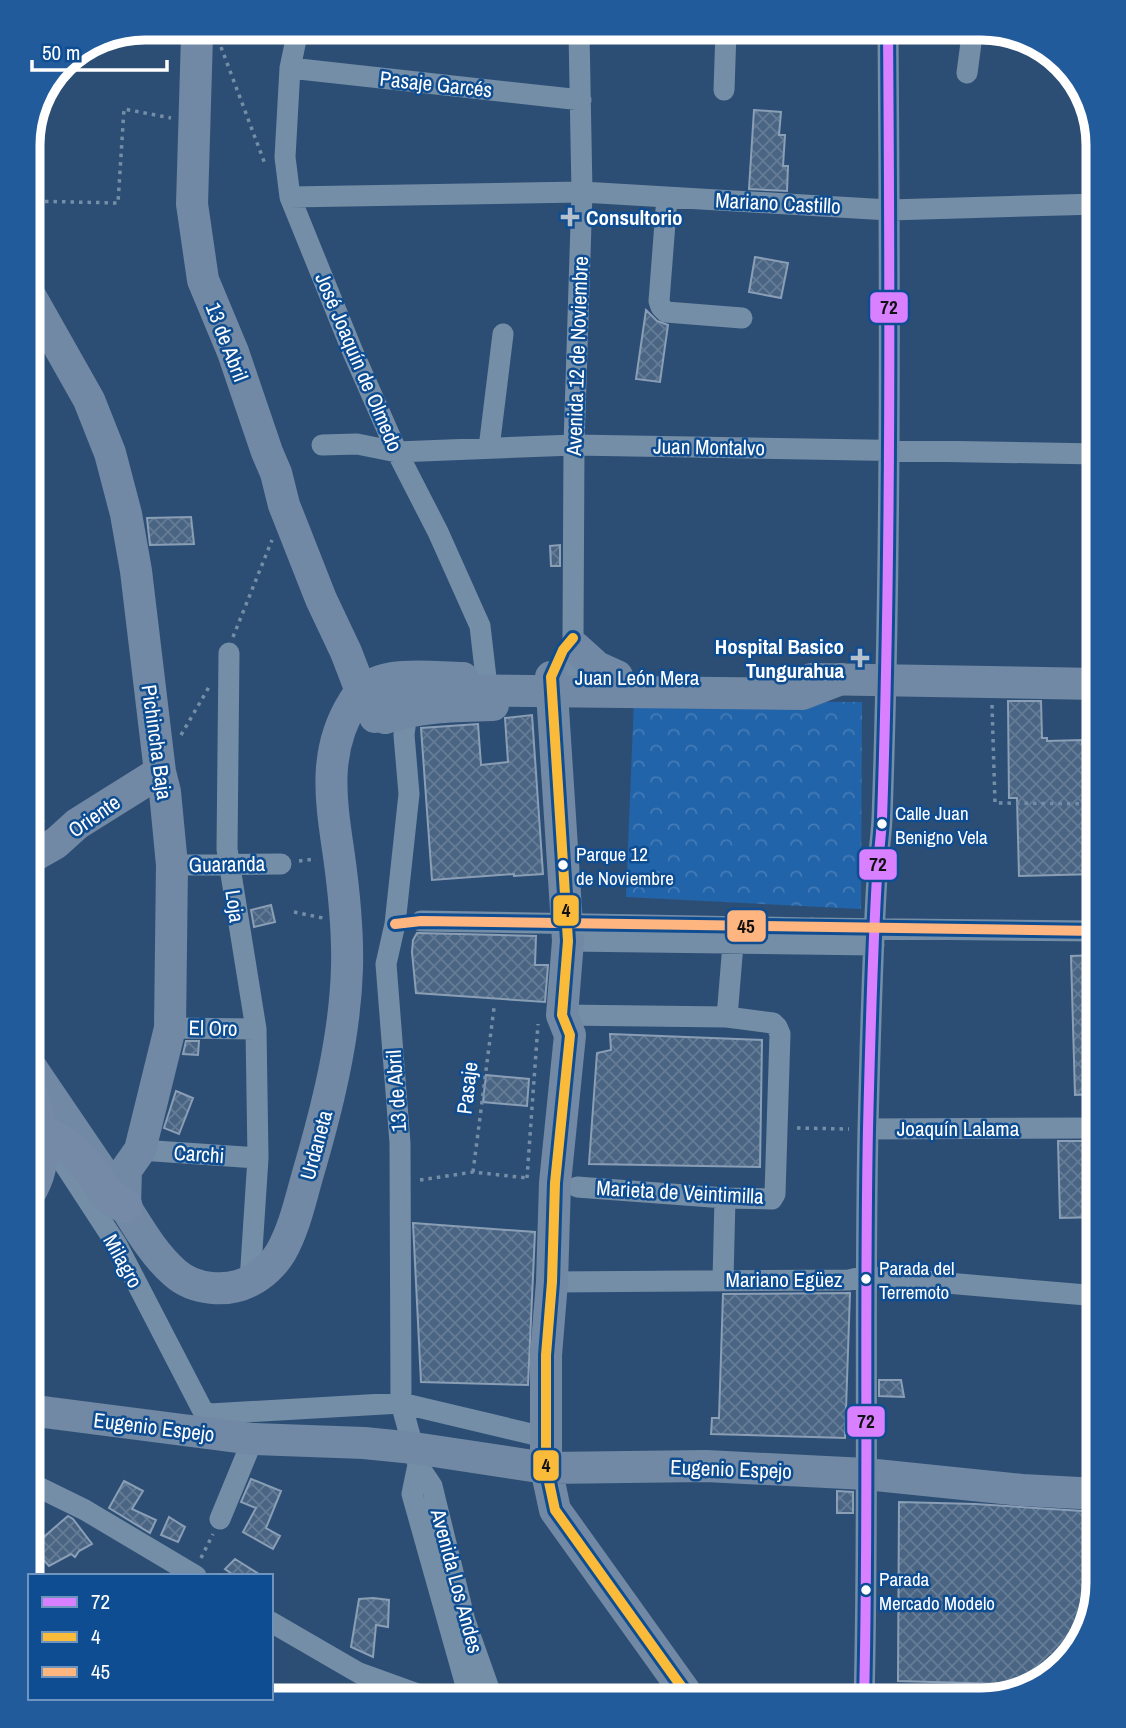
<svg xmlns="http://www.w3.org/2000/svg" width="1126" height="1728" font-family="'Archivo Narrow',sans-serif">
  <defs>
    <pattern id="forest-crowns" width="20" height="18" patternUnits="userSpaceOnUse" patternTransform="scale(1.75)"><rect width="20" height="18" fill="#2264aa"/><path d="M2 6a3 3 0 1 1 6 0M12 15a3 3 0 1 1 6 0" fill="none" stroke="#437bb7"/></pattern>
    <pattern id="building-cross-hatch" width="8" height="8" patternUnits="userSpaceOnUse" patternTransform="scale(1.75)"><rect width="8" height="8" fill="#4a6583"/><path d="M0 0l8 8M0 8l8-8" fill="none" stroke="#657c96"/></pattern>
  </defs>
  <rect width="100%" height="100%" fill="#2d4e74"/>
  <path fill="url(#forest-crowns)" d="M634,701L862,702L861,909L626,897Z"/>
  <path fill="url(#building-cross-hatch)" stroke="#8a9eb5" stroke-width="2" d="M754,110L781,112L779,135H785L783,166H788L787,191L749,189Z
    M755,257L788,263L781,298L749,292Z
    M646,310L657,321L668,325L660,382L636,379Z
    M191,517L194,544L150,545L147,518Z
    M560,545V566H551L550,546Z
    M1083,634H1098V648L1083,649Z
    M1008,701H1041L1042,738H1047V741L1082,740V744H1097L1098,874L1019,876L1017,798H1009Z
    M532,715L543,874L514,876V874L432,880L421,728L478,724L481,765L508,762L505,718Z
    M271,905L275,922L254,927L251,910Z
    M417,933L536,936L535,965H548L545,1002L416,993L412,952L413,940Z
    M1098,955V1094L1075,1095L1071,956Z
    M610,1034L762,1040L760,1167L589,1164L597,1053L611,1050Z
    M186,1041H199L198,1055L183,1054Z
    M486,1075L529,1079L527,1106L483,1102Z
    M176,1091L193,1098L179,1134L164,1128Z
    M1058,1141H1098V1217L1060,1218Z
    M413,1223L535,1232L528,1385L421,1382Z
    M850,1293L845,1438L711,1434L712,1418H719L723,1294Z
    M879,1380H901L904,1397L879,1396Z
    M251,1479L281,1491L266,1528L280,1536L273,1549L243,1532L256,1508L241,1502Z
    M124,1481L143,1491L132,1509L156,1520L150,1533L109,1508Z
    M837,1491L853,1492V1513H837Z
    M899,1502L975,1504L1098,1512V1584L1082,1642L1039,1685L898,1681Z
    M68,1516L73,1519L92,1544L79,1551L75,1557L71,1554L49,1566L32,1547Z
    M169,1517L185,1527L178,1542L161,1535Z
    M235,1559L262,1576H235L225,1569Z
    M373,1598L389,1600L388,1627L376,1625L373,1657L351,1647L359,1599Z"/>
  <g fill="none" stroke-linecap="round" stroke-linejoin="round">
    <path stroke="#758ea7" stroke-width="3.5" stroke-dasharray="3.5 5" stroke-linecap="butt" d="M221,47L265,164
      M28,201L118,203L124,109L171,118
      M233,637L272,540
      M992,705L995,803L1098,804
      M181,735L209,687
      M28,798L44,823
      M299,861L316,859
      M294,912L323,918
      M797,1128L849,1129
      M473,1172L494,1008
      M527,1178L538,1024
      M420,1180L473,1172L527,1178
      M201,1558L213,1534"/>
    <path stroke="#758ea7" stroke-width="21" d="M297,35L290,68L285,157L290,197L352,350L397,452L438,532L480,626L486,678
      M290,68L581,100
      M967,73L973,28
      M724,90L726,31
      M290,197L582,192L889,210L1098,204
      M667,197L659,301L661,307L666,312L742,318
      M322,445L357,444L397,452L574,445L1098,454
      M489,448L503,334
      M229,653L227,849L256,1029L258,1158L250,1281
      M566,677L576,648L573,638L574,445L582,192L579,32
      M407,711L404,735L409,794L395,924L386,964L400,1143L401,1403L418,1465L432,1486L465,1621L493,1700
      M172,865L281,864
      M812,928L1098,931
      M568,941L874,945
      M562,1015L727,1017L773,1023L777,1027L780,1034L775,1194L772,1199L725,1198L577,1187
      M727,1017L733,944
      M170,1028L256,1029
      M868,1129L1098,1128
      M55,1150L117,1245L203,1411L210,1414L401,1403L544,1437
      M140,1150L258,1158
      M723,1280L725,1198
      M552,1282L849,1280L866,1276L1098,1296
      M418,1465L412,1494L470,1700
      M28,1482L85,1510L196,1576
      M220,1519L253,1439
      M271,1622L359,1673L420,1695L445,1700
      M155,1698L156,1700
      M864,1700C869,1510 864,1319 868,1129C870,1045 872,961 877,877C878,858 881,838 882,819C891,556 890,292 888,29"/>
    <path stroke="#7189a4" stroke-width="32" d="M197,36L192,204L203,280L233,352L267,452L276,473L284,505L321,599L346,652L361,691L385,718C421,706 456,706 493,705
      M28,292L89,400L110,453L126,514L136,571L160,772L165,792L172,865L170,1028L140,1150L126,1170L125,1206
      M576,648L597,667L617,676
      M551,677L568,941L562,1015L570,1035L555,1183L552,1282L546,1355V1468L555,1510L691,1700
      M812,679L1098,684
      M28,859L56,843L77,824L160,772
      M28,1063C59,1109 90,1155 121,1200C137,1225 152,1253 175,1273C194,1290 227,1293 250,1281C262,1275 274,1264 281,1252C294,1229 300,1202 307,1177C327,1109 345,1038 347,968C348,931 344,892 339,856C331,801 322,751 354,701C375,667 429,678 463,678
      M28,1410L253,1439L364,1443L414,1448L546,1468L706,1466L866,1474L1022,1490L1098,1494"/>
    <path stroke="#748aa6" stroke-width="35" d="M28,1130C52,1134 73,1147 88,1167C103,1186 102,1195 125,1206"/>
    <path stroke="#758ea7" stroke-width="21" d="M421,921L812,928"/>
    <path stroke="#7189a4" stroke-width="32" d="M375,717C394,699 416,696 440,690L802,694L841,679"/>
    <path stroke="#748aa6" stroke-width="35" d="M28,1193C49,1160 40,1123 28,1088"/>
    <defs>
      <path id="bus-1" d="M864,1700C869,1510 864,1319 868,1129C870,1045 872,961 877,877C878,858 881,838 882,819C891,556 890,292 888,29"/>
      <path id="bus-2" d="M573,638L563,650L551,677L568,941L562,1015L570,1035L555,1183L552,1282L546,1355V1468L555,1510L691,1700"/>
      <path id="bus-3" d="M395,924L421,921L1098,931"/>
    </defs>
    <use href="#bus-1" stroke="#0f4d92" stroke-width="16"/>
    <use href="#bus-2" stroke="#0f4d92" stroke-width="16"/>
    <use href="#bus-3" stroke="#0f4d92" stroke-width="16"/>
    <use href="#bus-1" stroke="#d880ff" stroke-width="10"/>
    <use href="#bus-2" stroke="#fbbb3a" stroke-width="10"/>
    <use href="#bus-3" stroke="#ffb580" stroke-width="10"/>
  </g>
  <g fill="#b6c1ce" stroke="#0f4d92" stroke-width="2.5">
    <path d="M566.5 206.5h7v7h7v7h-7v7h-7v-7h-7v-7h7z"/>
    <path d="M856.5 647.5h7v7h7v7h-7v7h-7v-7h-7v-7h7z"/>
  </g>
  <g fill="#fff" stroke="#0f4d92" stroke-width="2.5">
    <circle cx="882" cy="824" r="6"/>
    <circle cx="563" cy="865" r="6"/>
    <circle cx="866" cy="1279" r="6"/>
    <circle cx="866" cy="1590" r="6"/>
  </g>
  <g text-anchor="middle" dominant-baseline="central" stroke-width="5" stroke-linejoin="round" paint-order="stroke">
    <g font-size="19" fill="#fff" stroke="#0f4d92" text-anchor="start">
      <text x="895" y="813">Calle Juan<tspan x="895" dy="24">Benigno Vela</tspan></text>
      <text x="576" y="854">Parque 12<tspan x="576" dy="24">de Noviembre</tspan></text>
      <text x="879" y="1268">Parada del<tspan x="879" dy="24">Terremoto</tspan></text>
      <text x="879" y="1579">Parada<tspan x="879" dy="24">Mercado Modelo</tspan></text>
    </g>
    <g font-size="21" fill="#fff" stroke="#0f4d92">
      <text transform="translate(436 84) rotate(6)">Pasaje Garcés</text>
      <text transform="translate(778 203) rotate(3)">Mariano Castillo</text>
      <text transform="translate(227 342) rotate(69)">13 de Abril</text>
      <text transform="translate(577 356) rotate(-88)">Avenida 12 de Noviembre</text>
      <text transform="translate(359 362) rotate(67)">José Joaquín de Olmedo</text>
      <text transform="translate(709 447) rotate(1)">Juan Montalvo</text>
      <text x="637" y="677">Juan León Mera</text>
      <text transform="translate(157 742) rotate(82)">Pichincha Baja</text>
      <text transform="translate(94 816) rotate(-35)">Oriente</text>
      <text transform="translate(227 864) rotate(-1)">Guaranda</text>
      <text transform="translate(235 906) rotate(82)">Loja</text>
      <text transform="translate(213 1028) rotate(1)">El Oro</text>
      <text transform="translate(467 1088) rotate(-83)">Pasaje</text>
      <text transform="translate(396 1091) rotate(-94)">13 de Abril</text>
      <text x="958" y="1128">Joaquín Lalama</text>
      <text transform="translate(316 1145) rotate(-75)">Urdaneta</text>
      <text transform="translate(199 1154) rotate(4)">Carchi</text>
      <text transform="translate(680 1192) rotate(3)">Marieta de Veintimilla</text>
      <text transform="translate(123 1261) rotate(61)">Milagro</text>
      <text x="784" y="1279">Mariano Egüez</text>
      <text transform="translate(154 1427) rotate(7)">Eugenio Espejo</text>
      <text transform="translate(731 1469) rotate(2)">Eugenio Espejo</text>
      <text transform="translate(457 1581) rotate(75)">Avenida Los Andes</text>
    </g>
    <g font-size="21" font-weight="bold" fill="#fff" stroke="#0f4d92" text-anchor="start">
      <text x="586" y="217">Consultorio</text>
      <text x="844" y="646" text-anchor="end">Hospital Basico<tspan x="844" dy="24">Tungurahua</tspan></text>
    </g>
  </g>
  <path d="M0 0H1126V1728H0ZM145 40H981A105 105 0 0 1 1086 145V1583A105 105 0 0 1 981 1688H145A105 105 0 0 1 40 1583V145A105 105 0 0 1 145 40Z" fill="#225b9b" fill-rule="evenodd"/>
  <path fill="none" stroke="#fff" stroke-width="9" d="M145 40H981A105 105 0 0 1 1086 145V1583A105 105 0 0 1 981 1688H145A105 105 0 0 1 40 1583V145A105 105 0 0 1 145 40Z"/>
  <g stroke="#0f4d92" stroke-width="2.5">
    <rect x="869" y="291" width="40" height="33" rx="7" fill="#d880ff"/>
    <rect x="858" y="848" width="40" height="33" rx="7" fill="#d880ff"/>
    <rect x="552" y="894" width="28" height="33" rx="7" fill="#fbbb3a"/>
    <rect x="726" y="909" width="41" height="34" rx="7" fill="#ffb580"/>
    <rect x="846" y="1405" width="40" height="33" rx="7" fill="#d880ff"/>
    <rect x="532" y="1449" width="28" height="33" rx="7" fill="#fbbb3a"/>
  </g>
  <g font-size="19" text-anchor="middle" font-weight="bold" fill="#111">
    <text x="889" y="314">72</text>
    <text x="878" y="871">72</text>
    <text x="566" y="917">4</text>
    <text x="746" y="933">45</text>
    <text x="866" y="1428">72</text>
    <text x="546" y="1472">4</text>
  </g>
  <rect x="28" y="1574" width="245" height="126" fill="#0f4d92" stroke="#6f94be" stroke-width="2"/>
  <rect x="42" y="1597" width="35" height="10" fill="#d880ff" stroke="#6f94be" stroke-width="2"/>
  <text x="91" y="1609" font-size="21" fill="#ffffff">72</text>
  <rect x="42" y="1632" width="35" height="10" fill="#fbbb3a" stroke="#6f94be" stroke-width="2"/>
  <text x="91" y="1644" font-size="21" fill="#ffffff">4</text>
  <rect x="42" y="1667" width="35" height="10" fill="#ffb580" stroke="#6f94be" stroke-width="2"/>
  <text x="91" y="1679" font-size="21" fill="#ffffff">45</text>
  <path d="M32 60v10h135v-10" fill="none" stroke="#ffffff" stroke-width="3.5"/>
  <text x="42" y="60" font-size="21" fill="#ffffff" stroke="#0f4d92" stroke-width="5" paint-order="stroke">50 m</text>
</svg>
